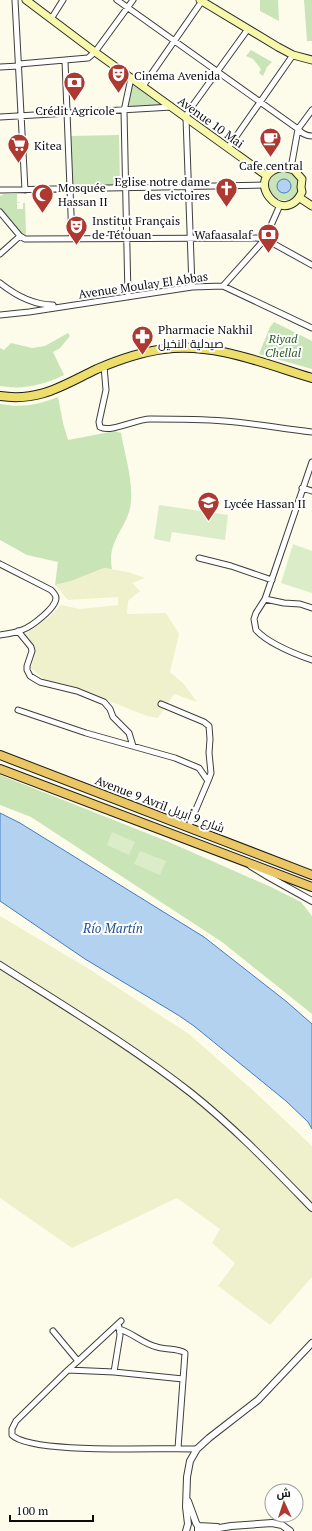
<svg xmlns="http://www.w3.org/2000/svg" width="312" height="1531" font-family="'PT Serif',Cairo,serif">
  <rect width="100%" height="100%" fill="#fdfcea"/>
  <path fill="#eff1cd" d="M104,568L128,572L145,578L132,583L140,591L128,601L127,614L166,613L179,634L170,672L184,684L197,702L174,694L158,718L147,716L69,685L45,680L31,668L34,657L33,648L25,634L48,618L61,605L80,609L118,605V597L68,600L55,585L71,581Z
    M0,916L86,967L189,1034L257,1094L312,1146V1277L270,1325L218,1286L235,1263L212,1243L220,1229L177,1198L72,1248L0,1198Z"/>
  <path fill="#c9e4b7" d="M260,0H278L279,21L260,11Z
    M304,0H312V41H307Z
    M251,50L272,62L267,67L263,76L259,73L261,69L253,59L246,56Z
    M133,83L167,106L127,108Z
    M119,135L120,185L73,186L71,136Z
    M282,171C306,171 302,204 282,200C278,200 274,197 271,194C265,184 272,174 282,171Z
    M4,194H17V202L21,203H17V209H23V203H25L26,235L21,236L0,208V196Z
    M274,322L312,341V369L259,354L270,327Z
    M68,333L70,336L60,348L53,352L64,375C44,385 22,390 0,386V348L4,350L11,343L32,348L45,346Z
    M58,397L63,423L68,440L115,431L121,433C125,456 136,489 129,512C122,533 107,544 112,569L104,568L71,581L55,585L58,562L27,555L0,540V404C22,408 37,405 58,397Z
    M0,775L169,842L271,887L301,902L312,916V1014L222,942L31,817L0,805Z"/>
  <path fill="#dbecc8" d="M159,505L228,515L225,540L172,532L170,542L154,539Z
    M293,544L312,551V593L281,583Z
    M112,832L135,842L129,855L107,845Z
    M140,851L166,861L160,875L134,864Z"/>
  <path fill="#b3d2f0" stroke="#417ec1" d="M277 186a7 7 0 1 1 14 0a7 7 0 1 1-14 0Z
    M0,813L20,823L204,937L287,1002L312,1024V1129L308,1122L286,1101L194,1026L178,1015L85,959L0,901Z"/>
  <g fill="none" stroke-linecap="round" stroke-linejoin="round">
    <defs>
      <path id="minor" d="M15,0L25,190
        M117,0L298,129C302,134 306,136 312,136
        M51,19L63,0
        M65,61L72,239
        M19,64L88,58L95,52L133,0
        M0,67L19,66
        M143,86L202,1
        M0,117L172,107
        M228,148L293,55
        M291,168L298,129L312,110
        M0,190L265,185
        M0,212L20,236L25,239L256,238L265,239L312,265
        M0,254L20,236
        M0,283C15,295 34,305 53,305
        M223,286L265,239L280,205
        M192,287L186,118L188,112L248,29
        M128,297L124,111L131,78
        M0,315L29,312L192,287L223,286L312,328
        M104,366L106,390L99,422L100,427C111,433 136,419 150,419C174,419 200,419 224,421C253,423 283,429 312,432
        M312,462L274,573L265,599L256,613L254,619L256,630C268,643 295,654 312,660
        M302,488L312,491
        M199,558L231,566L272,580
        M0,564L51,590C53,592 56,595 56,598C56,608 31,627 22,630C15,633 7,634 0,635
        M265,599L284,603L300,604L312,608
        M18,631L31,647L32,651L27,666V670L30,676L40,682L77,691L104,702L110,709L113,717L129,733L133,746
        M161,704L204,722L209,726L210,739L209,753L211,773L208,781
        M18,710L86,733L175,758L199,768L208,781L188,828
        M119,1329C133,1333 143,1344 157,1347C166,1350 178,1348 185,1353L178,1448
        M53,1331L78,1361L121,1321
        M68,1370L78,1361
        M114,1372L120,1335L119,1327
        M183,1379L114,1372L68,1370L16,1421L12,1429V1435C32,1455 164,1447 197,1449"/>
      <path id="tertiary" d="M251,866L269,877L312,901
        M0,965C64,1006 131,1046 191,1093C235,1128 273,1168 312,1208
        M188,1501L196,1523L198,1526V1531
        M198,1526L217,1527
        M186,1531L188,1524L186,1507L187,1477L190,1461L197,1449L209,1438L258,1400L312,1343
        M202,1531L231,1526L272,1523L282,1525L290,1531"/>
      <path id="secondary" d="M26,0L95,52L267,176
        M200,0L278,47L293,55L312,60
        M283,167L294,170L302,179L301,187L302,192C283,231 240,175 283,167Z
        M300,198L312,206"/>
      <path id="primary" d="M0,396C40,402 63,385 97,369C118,360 141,352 164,349C214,342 265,364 312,378"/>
      <path id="trunk" d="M0,755L312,875
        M0,769L312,887"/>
    </defs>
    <use href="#minor" stroke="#3e3e3e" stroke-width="7"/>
    <use href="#tertiary" stroke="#3e3e3e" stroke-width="8"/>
    <use href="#secondary" stroke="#2d2d2d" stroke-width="9"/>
    <use href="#primary" stroke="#1c1c1c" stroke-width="10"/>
    <use href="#trunk" stroke="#1c1c1c" stroke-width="10"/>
    <use href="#minor" stroke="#fff" stroke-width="5"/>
    <use href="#tertiary" stroke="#fff" stroke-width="6"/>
    <use href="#secondary" stroke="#f7f8ab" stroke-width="7"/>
    <use href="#primary" stroke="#eddd6b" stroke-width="8"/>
    <use href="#trunk" stroke="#eac664" stroke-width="8"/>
  </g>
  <defs>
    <symbol id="theatre-pin" viewBox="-11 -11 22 30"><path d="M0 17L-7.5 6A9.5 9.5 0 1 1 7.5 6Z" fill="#ae3930" stroke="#fff"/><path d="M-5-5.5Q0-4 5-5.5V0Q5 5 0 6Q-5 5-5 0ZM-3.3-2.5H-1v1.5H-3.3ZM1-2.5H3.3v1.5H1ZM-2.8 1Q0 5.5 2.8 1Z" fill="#fff"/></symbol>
    <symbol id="bank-pin" viewBox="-11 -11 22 30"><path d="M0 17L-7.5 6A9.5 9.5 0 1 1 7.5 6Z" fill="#ae3930" stroke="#fff"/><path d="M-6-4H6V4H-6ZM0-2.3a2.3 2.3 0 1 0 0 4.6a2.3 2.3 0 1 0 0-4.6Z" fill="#fff"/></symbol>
    <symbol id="cafe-pin" viewBox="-11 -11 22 30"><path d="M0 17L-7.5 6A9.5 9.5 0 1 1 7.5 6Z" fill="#ae3930" stroke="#fff"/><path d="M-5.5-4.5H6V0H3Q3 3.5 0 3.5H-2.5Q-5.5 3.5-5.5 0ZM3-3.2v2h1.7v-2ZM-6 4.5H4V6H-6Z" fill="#fff"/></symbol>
    <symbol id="supermarket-pin" viewBox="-11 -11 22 30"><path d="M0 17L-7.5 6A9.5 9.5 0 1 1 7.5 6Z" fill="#ae3930" stroke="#fff"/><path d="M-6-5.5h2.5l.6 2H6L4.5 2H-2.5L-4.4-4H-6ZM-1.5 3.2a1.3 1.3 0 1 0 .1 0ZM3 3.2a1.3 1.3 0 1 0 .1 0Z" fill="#fff"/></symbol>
    <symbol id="church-pin" viewBox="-11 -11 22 30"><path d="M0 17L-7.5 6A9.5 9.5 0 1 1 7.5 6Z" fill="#ae3930" stroke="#fff"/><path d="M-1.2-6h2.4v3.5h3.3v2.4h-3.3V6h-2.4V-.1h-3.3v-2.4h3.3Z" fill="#fff"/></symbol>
    <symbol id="mosque-pin" viewBox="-11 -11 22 30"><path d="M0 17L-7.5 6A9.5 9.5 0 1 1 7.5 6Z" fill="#ae3930" stroke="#fff"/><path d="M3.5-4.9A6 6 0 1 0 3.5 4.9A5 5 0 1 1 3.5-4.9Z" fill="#fff"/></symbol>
    <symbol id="pharmacy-pin" viewBox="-11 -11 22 30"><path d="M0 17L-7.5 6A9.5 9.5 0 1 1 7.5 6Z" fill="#ae3930" stroke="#fff"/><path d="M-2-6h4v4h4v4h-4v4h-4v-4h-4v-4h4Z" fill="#fff"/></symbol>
    <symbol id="school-pin" viewBox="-11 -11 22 30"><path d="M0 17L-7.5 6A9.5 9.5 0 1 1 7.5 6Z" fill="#ae3930" stroke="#fff"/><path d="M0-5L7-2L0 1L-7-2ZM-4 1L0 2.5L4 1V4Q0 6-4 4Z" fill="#fff"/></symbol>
  </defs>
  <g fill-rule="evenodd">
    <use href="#theatre-pin" x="106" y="62" width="25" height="34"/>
    <use href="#bank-pin" x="62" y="70" width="25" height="34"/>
    <use href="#cafe-pin" x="258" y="126" width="25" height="34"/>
    <use href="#supermarket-pin" x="6" y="132" width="25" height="34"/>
    <use href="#church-pin" x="214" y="176" width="25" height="34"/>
    <use href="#mosque-pin" x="30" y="182" width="25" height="34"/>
    <use href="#theatre-pin" x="64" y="214" width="25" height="34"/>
    <use href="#bank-pin" x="256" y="222" width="25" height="34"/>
    <use href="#pharmacy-pin" x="130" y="324" width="25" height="34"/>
    <use href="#school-pin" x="196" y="490" width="25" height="34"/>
  </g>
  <g text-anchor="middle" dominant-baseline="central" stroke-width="4" stroke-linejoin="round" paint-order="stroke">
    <g font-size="12" fill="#0b0b0b" stroke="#fff" text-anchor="start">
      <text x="134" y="75">Cinema Avenida</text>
      <text x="75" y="110" text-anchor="middle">Crédit Agricole</text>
      <text x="34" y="145">Kitea</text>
      <text x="271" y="165" text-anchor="middle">Cafe central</text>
      <text x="210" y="181" text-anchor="end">Eglise notre dame<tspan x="210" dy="14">des victoires</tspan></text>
      <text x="58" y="187">Mosquée<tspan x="58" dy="14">Hassan II</tspan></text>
      <text x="92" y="220">Institut Français<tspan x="92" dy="14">de Tétouan</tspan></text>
      <text x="252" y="234" text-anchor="end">Wafaasalaf</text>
      <text x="158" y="329">Pharmacie Nakhil<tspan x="158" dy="14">صيدلية النخيل</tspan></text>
      <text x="224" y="503">Lycée Hassan II</text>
    </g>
    <g font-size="12" fill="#0b0b0b" stroke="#fff">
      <text transform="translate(211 122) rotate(36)">Avenue 10 Mai</text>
      <text transform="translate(143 285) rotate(-8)">Avenue Moulay El Abbas</text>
      <text transform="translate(160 804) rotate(21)">Avenue 9 Avril شارع 9 أبريل</text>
    </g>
    <g font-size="12" font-style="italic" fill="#265c22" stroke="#fff">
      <text x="283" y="338">Riyad<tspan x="283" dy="14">Chellal</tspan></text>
    </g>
    <g font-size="13" font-style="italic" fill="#205191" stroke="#fff">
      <text x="113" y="928">Río Martín</text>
    </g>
  </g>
  <g transform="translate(284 1503) rotate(357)"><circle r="19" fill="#ffffff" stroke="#9d9d9d"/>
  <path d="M0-3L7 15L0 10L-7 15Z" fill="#ae3930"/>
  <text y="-6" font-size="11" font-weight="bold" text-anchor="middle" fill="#0b0b0b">ش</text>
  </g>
  <path d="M10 1515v6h83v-6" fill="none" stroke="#0b0b0b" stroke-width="2"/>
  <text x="16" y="1515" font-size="12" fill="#0b0b0b" stroke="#ffffff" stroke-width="3" paint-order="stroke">100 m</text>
</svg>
